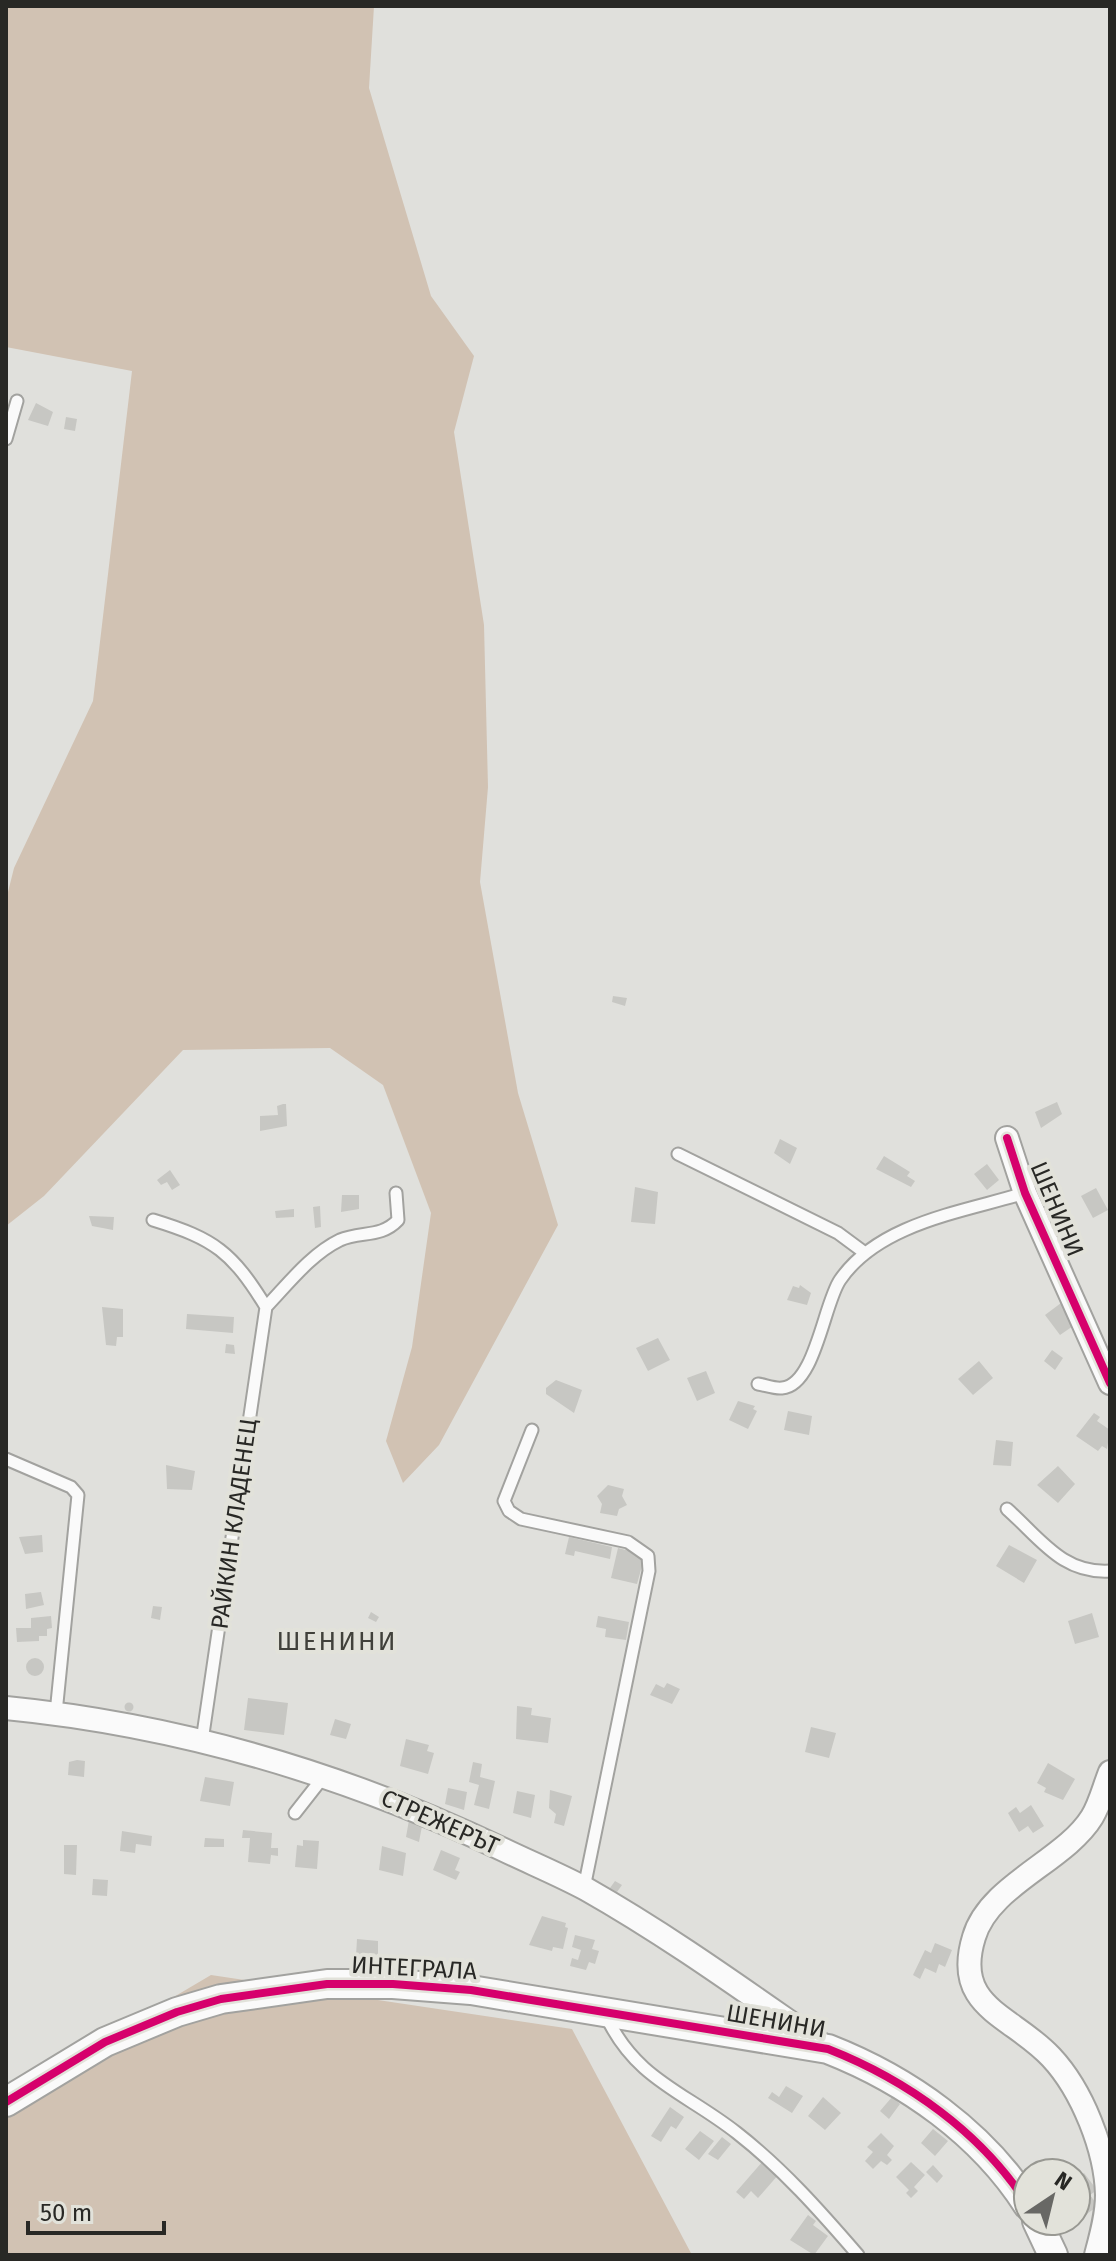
<svg xmlns="http://www.w3.org/2000/svg" width="1116" height="2261" font-family="'Fira Sans',sans-serif">
  <rect width="100%" height="100%" fill="#e0e0dc"/>
  <path fill="#d1c2b3" d="M6,6H374L369,88L431,296L474,356L454,432L484,625L488,787L480,882L518,1093L558,1225L439,1445L403,1483L386,1441L412,1347L431,1213L383,1085L330,1048L183,1050L44,1196L6,1226V900L14,868L93,701L132,371L6,347Z
    M211,1975L572,2029L692,2255H6V2096Z"/>
  <path fill="#c7c7c3" d="M36,403L53,412L48,426L28,420Z
    M66,417L77,419L75,431L64,429Z
    M613,996L627,998L625,1006L612,1002Z
    M1057,1102L1062,1114L1041,1128L1035,1112Z
    M283,1104H286L287,1126L260,1131V1116L278,1115L277,1106Z
    M780,1139L797,1148L790,1164L774,1153Z
    M884,1156L910,1172L907,1176L915,1181L911,1187L876,1169Z
    M987,1164L999,1180L987,1190L974,1174Z
    M170,1170L180,1185L172,1190L167,1182L161,1185L157,1180Z
    M635,1187L658,1192L655,1224L631,1222Z
    M1096,1188L1108,1210L1093,1218L1081,1196Z
    M342,1195H359V1209L341,1212Z
    M320,1206L321,1227L315,1228L313,1207Z
    M294,1209V1217L276,1218L275,1211Z
    M89,1216L114,1217L113,1230L92,1226Z
    M800,1285L811,1293L807,1305L787,1300L793,1286L799,1288Z
    M1061,1303L1076,1324L1060,1335L1045,1315Z
    M102,1307L123,1309V1337H117L116,1346L106,1345Z
    M187,1314L234,1317L233,1333L186,1329Z
    M658,1338L670,1360L648,1371L636,1348Z
    M226,1344L234,1345L235,1354L225,1353Z
    M1052,1350L1063,1358L1055,1370L1044,1361Z
    M979,1361L993,1378L973,1395L958,1379Z
    M706,1371L715,1393L697,1401L687,1378Z
    M556,1380L582,1390L574,1413L546,1394V1388Z
    M738,1401L755,1406L753,1409L757,1411L748,1429L729,1420Z
    M788,1411L812,1416L809,1435L784,1430Z
    M1094,1413L1100,1417L1097,1421L1110,1430L1107,1449L1102,1446L1098,1451L1076,1436Z
    M996,1440L1013,1442L1011,1466L993,1465Z
    M166,1465L195,1471L192,1490L167,1489Z
    M1058,1466L1075,1484L1058,1503L1037,1485Z
    M608,1485L624,1489L622,1496L627,1505L619,1509L617,1516L600,1513L602,1504L597,1496Z
    M42,1535L43,1552L25,1554L19,1537Z
    M569,1537L612,1547L610,1559L575,1551L574,1556L565,1554Z
    M1009,1545L1037,1560L1024,1583L996,1566Z
    M618,1548L645,1555L637,1584L611,1578Z
    M41,1592L44,1605L26,1609L25,1594Z
    M153,1606L162,1607L160,1620L151,1618Z
    M371,1612L379,1617L376,1622L368,1618Z
    M1092,1613L1099,1637L1075,1644L1068,1621Z
    M51,1616L52,1628L47,1629V1636H39V1641L17,1642L16,1628H31V1618Z
    M598,1616L629,1622L626,1640L605,1637L606,1629L596,1627Z
    M26 1667a9 9 0 1 1 18 0a9 9 0 1 1-18 0Z
    M667,1683L680,1689L672,1704L650,1695L656,1684L664,1688Z
    M248,1698L288,1703L284,1735L244,1730Z
    M124.5 1707a4.5 4.5 0 1 1 9 0a4.5 4.5 0 1 1-9 0Z
    M517,1706L532,1708L531,1715L551,1718L548,1743L516,1739Z
    M335,1719L351,1724L346,1739L330,1735Z
    M811,1727L836,1733L829,1758L805,1752Z
    M406,1739L429,1745L427,1751L434,1753L428,1774L400,1766Z
    M77,1760L85,1761L84,1777L68,1775L69,1762Z
    M473,1762L482,1764L480,1777L495,1781L489,1809L474,1805L479,1785L469,1782Z
    M1048,1763L1075,1779L1063,1800L1044,1792L1046,1788L1037,1783Z
    M205,1777L234,1782L230,1806L200,1801Z
    M448,1788L467,1792L464,1810L445,1804Z
    M550,1790L572,1796L564,1826L554,1823L556,1814L549,1808Z
    M517,1791L535,1795L531,1818L513,1813Z
    M1031,1805L1044,1826L1033,1833L1028,1826L1019,1832L1008,1813L1016,1807L1020,1813Z
    M409,1820L422,1826L419,1842L406,1837Z
    M243,1830L272,1833L271,1848H278V1856L271,1855L270,1864L248,1862L250,1838H242Z
    M122,1831L152,1836L151,1846L136,1844L135,1853L120,1851Z
    M205,1838L224,1839V1847H204Z
    M303,1840L319,1841L317,1869L295,1867L297,1845L303,1846Z
    M64,1845H77L76,1875L64,1874Z
    M382,1846L406,1853L403,1876L379,1870Z
    M441,1850L460,1858L455,1870L460,1872L456,1880L433,1870Z
    M93,1879L108,1880L107,1896L92,1895Z
    M615,1881L622,1885L617,1892L610,1888Z
    M542,1916L566,1923L565,1927L568,1928L563,1949L553,1947L552,1951L529,1945Z
    M575,1935L595,1940L592,1949L599,1951L595,1964L589,1962L586,1970L570,1966L572,1958L578,1960L581,1950L572,1947Z
    M357,1939L378,1941V1958L356,1956Z
    M935,1943L952,1950L945,1967L939,1964L936,1973L925,1968L920,1979L913,1975L925,1950L931,1953Z
    M786,2086L803,2096L792,2113L768,2098L772,2092L779,2097Z
    M823,2097L841,2113L825,2130L808,2116Z
    M892,2097L900,2104L889,2119L880,2111Z
    M670,2107L684,2117L676,2129L671,2126L661,2142L651,2136Z
    M933,2129L948,2141L935,2156L921,2143Z
    M700,2131L714,2141L699,2160L685,2149Z
    M881,2133L894,2146L887,2155L892,2160L887,2165L881,2161L873,2169L865,2161L873,2152L867,2147Z
    M722,2137L731,2144L718,2160L708,2154Z
    M763,2161L779,2174L758,2198L751,2191L744,2199L736,2192Z
    M911,2162L925,2175L914,2187L918,2191L911,2198L906,2193L909,2190L896,2177Z
    M933,2165L943,2176L937,2183L926,2172Z
    M1084,2173L1097,2190L1090,2195L1098,2206L1081,2218L1076,2212V2179Z
    M808,2215L816,2221L813,2225L828,2236L814,2255L790,2240Z"/>
  <g fill="none" stroke-linecap="round" stroke-linejoin="round">
    <defs>
      <path id="service" d="M6,439L17,401
        M678,1154L838,1233L865,1253
        M153,1220C215,1239 232,1252 266,1307
        M266,1307C288,1284 311,1254 340,1240C361,1231 381,1238 398,1220L396,1193
        M758,1384C765,1385 775,1389 782,1388C815,1386 824,1303 840,1280C879,1223 963,1212 1025,1193
        M532,1430L504,1501L509,1511L521,1519L628,1542L648,1556L649,1571L584,1888
        M6,1459L71,1487L78,1495L56,1713
        M1007,1509C1040,1538 1062,1574 1110,1571
        M202,1741L266,1307
        M295,1813L324,1776
        M606,2016C636,2080 685,2092 737,2133C783,2169 820,2211 858,2255"/>
      <path id="minor" d="M1007,1138L1025,1193L1110,1383
        M6,1708C180,1725 347,1775 504,1850C531,1863 560,1875 586,1889C669,1936 746,1992 824,2046
        M1096,2255C1101,2236 1107,2215 1107,2195C1106,2150 1082,2090 1051,2057C1012,2015 952,2008 974,1937C989,1885 1065,1861 1092,1817C1100,1804 1104,1787 1110,1772"/>
      <path id="tertiary" d="M6,2102L105,2042L177,2012L221,1999L327,1984H393L471,1990L828,2049C907,2080 982,2133 1028,2205
        M1037,2221L1053,2255"/>
    </defs>
    <use href="#service" stroke="#a2a29f" stroke-width="15"/>
    <use href="#minor" stroke="#a2a29f" stroke-width="26"/>
    <use href="#tertiary" stroke="#a2a29f" stroke-width="32"/>
    <use href="#service" stroke="#fafafa" stroke-width="11"/>
    <use href="#minor" stroke="#fafafa" stroke-width="22"/>
    <use href="#tertiary" stroke="#fafafa" stroke-width="28"/>
    <defs>
      <path id="cycleway" d="M1007,1138L1025,1193L1110,1383
        M6,2102L105,2042L177,2012L221,1999L327,1984H393L471,1990L828,2049C907,2080 982,2133 1028,2205"/>
    </defs>
    <use href="#cycleway" stroke="#e2e2da" stroke-width="13"/>
    <use href="#cycleway" stroke="#d6006c" stroke-width="8"/>
  </g>
  <g text-anchor="middle" dominant-baseline="central" stroke-width="8" stroke-linejoin="round" paint-order="stroke">
    <g font-size="24" fill="#282825" stroke="#e2e2da">
      <text transform="translate(1057 1209) rotate(67)">ШЕНИНИ</text>
      <text transform="translate(234 1524) rotate(-82)">РАЙКИН КЛАДЕНЕЦ</text>
      <text transform="translate(440 1822) rotate(24)">СТРЕЖЕРЪТ</text>
      <text transform="translate(414 1968) rotate(3)">ИНТЕГРАЛА</text>
      <text transform="translate(776 2021) rotate(10)">ШЕНИНИ</text>
    </g>
    <g font-size="26" letter-spacing="2" fill="#41413b" stroke="#e2e2da">
      <text x="337" y="1641">ШЕНИНИ</text>
    </g>
  </g>
  <rect width="1116" height="2261" fill="none" stroke="#282825" stroke-width="16"/>
  <g transform="translate(1052 2197) rotate(35)"><circle r="38" fill="#e2e2da" stroke="#989892" stroke-width="2"/>
  <path d="M0-6L14 30L0 20L-14 30Z" fill="#686865"/>
  <text y="-12" font-size="22" font-weight="bold" text-anchor="middle" fill="#282825">N</text>
  </g>
  <path d="M28 2221v12h136v-12" fill="none" stroke="#282825" stroke-width="4"/>
  <text x="40" y="2221" font-size="24" fill="#282825" stroke="#e2e2da" stroke-width="6" paint-order="stroke">50 m</text>
</svg>
